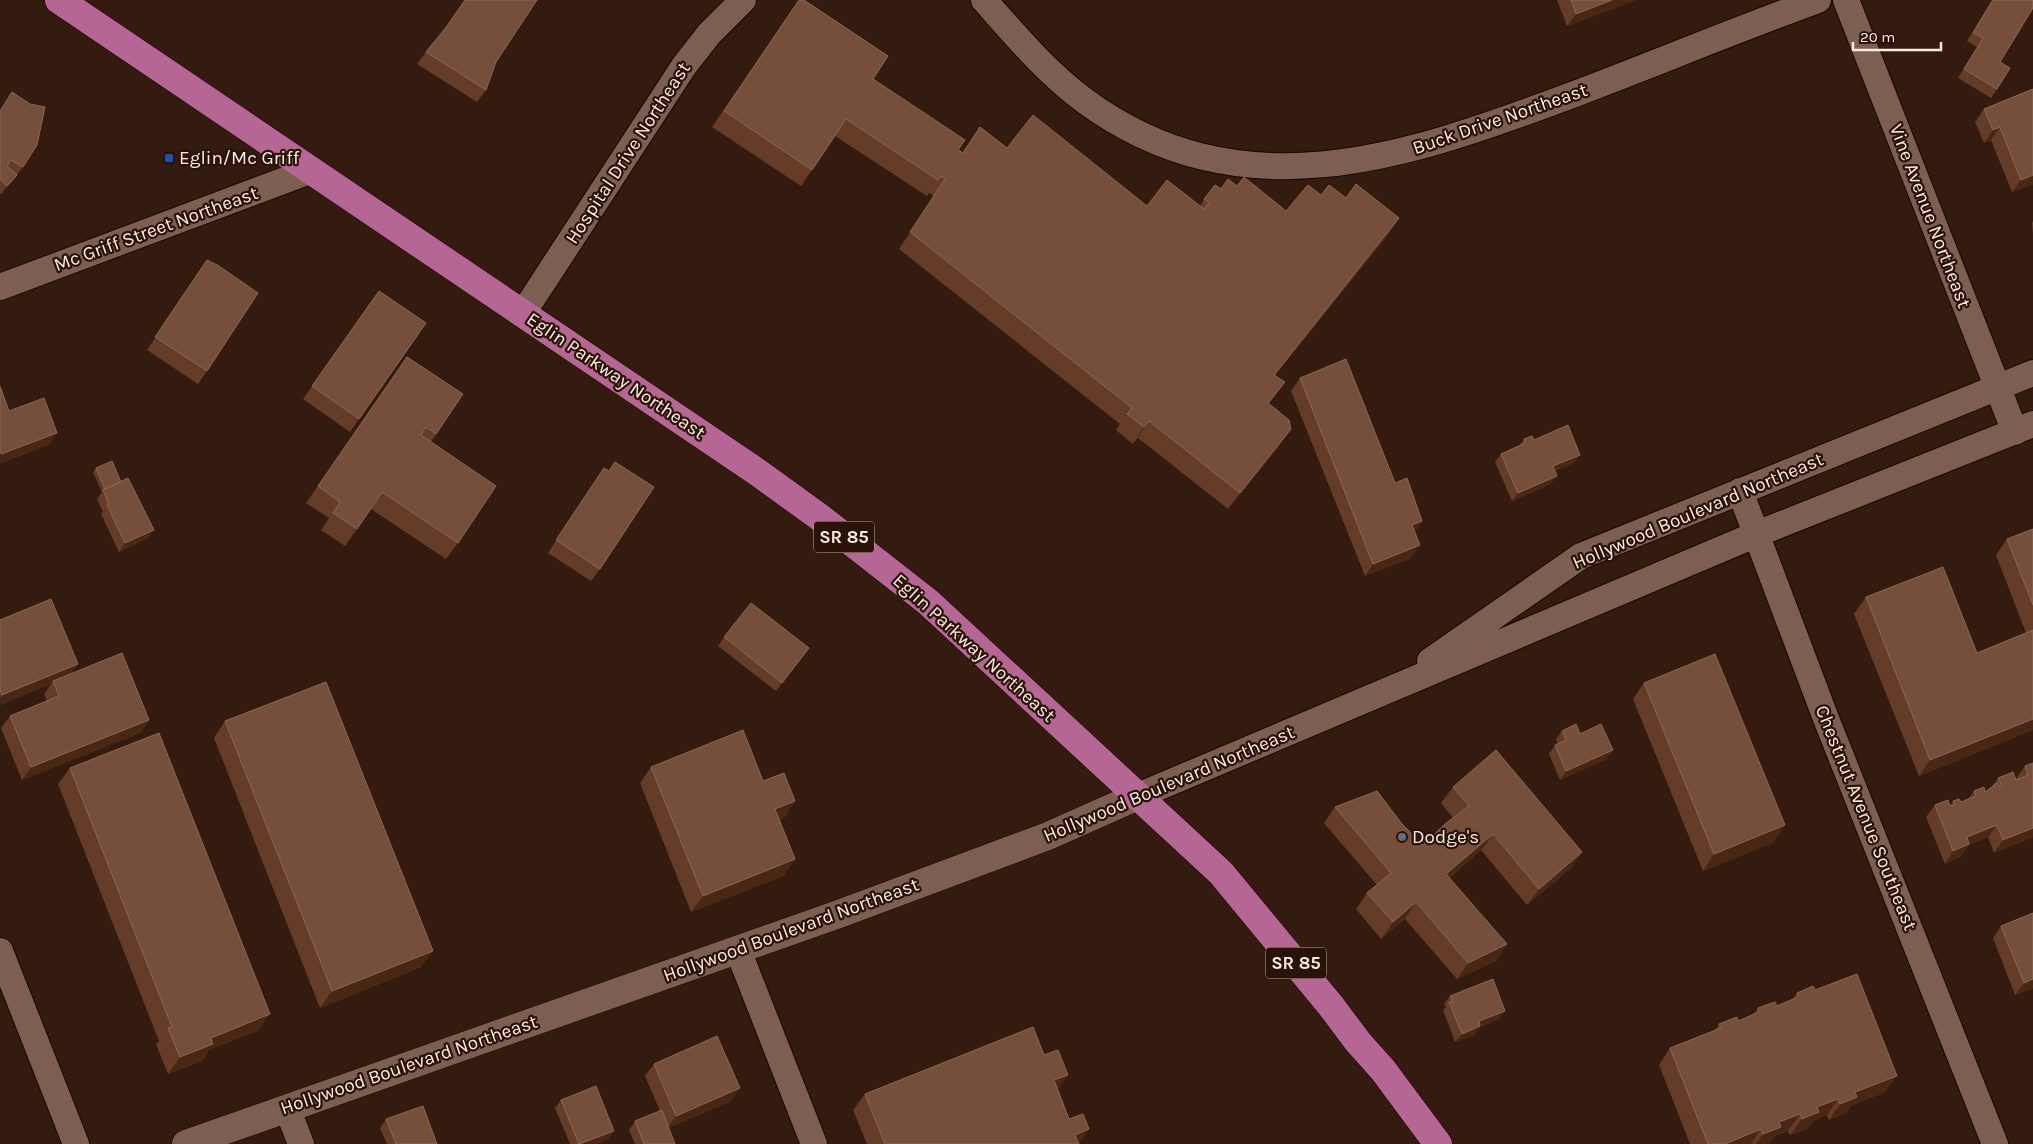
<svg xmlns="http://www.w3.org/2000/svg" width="2033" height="1144" font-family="Karla,sans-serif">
  <rect width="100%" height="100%" fill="#341b0f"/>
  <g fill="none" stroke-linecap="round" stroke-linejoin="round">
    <defs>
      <path id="minor" d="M984,0C1015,35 1047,73 1085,101C1239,214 1403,158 1564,98C1649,66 1733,31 1818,0
        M1846,0L2015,432
        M0,287L312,170
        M523,313L684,66L709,34L743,0
        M1740,491L1825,716L1995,1144
        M1430,661L1581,556L2033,373
        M1138,796L1757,534L2033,424
        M738,950L814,1144
        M0,951L76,1144
        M287,1108L301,1144"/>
      <path id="tertiary" d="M186,1144L839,914L1048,836L1138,796"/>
      <path id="trunk" d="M59,0L760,474L818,516L928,602L1221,873L1331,1006L1358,1042L1383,1070L1438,1144"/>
    </defs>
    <use href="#minor" stroke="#1a0500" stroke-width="28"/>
    <use href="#tertiary" stroke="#1a0500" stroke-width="29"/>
    <use href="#trunk" stroke="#1a0500" stroke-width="29"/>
    <use href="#minor" stroke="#7d5f51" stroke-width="26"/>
    <use href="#tertiary" stroke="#7d5f51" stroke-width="28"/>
    <use href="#trunk" stroke="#b56694" stroke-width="28"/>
  </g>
  <path fill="#653c27" d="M799,0L873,79L962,153L980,127L1007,148L1147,206H1200L1204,199L1221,189L1237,186L1286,211L1321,195L1346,198L1399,218L1388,235L1275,375L1273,399L1269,404L1280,445L1228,509L1138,438L1133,444L1116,430L1120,424L899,249L934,196L929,193L927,196L835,136L801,186L712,127Z
    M1557,0H1636L1567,26Z
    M1992,0H2032L2000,62L1997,89L1991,98L1958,78L1977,47L1967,41Z
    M446,28L496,62L486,90L477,102L417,64L426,52Z
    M2033,89V184L2012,192L1991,140L1984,143L1975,122L1984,109Z
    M0,110L23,167L11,183L1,194L0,193Z
    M2033,221V235L2032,223Z
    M198,273L207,371L198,384L147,350Z
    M379,291L426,323L350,432L303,399Z
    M407,357L463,394L431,442L458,543L446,559L371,509L345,546L321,530L329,518L306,503Z
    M1300,378L1395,483L1422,521L1415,532L1411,558L1365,576L1291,391Z
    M1524,439L1534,440L1574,463L1555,471L1551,484L1512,501L1495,462L1501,454L1519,446Z
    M96,468L121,482L148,538L119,552L101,514L103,512L97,499L102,492L93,472Z
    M604,468L609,471L600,569L591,581L548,553Z
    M2033,529V730L1919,776L1854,614L1866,597L1977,653L2026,633L1996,555L2007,539Z
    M0,620L71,674L149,720L140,733L22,780L1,728L10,716L47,701L44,694L51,684L0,705Z
    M724,637L809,648L776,691L718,646Z
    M1644,683L1774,842L1703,871L1633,699Z
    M225,721L421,967L320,1008L214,738Z
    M1562,731L1607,759L1560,780L1549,754L1555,745L1558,744L1556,739Z
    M2033,763V837L1994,853L1988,837L1969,845L1960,857L1945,864L1926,817L1935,805L1950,806L1953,801L1961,802L1968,799L1974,791L1985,792L1991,788L1998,778L2016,779L2025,766Z
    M651,767L763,781L795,801L784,818L779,820L795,859L783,876L691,912L640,783Z
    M70,768L259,1030L209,1050L202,1061L168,1074L156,1044L159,1041L58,784Z
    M1453,787L1582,852L1571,868L1527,905L1481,850L1449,878L1507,944L1496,961L1457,979L1405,919L1381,939L1356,909L1367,893L1377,885L1324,823L1335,807L1402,824L1423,845L1453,818L1441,803Z
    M2001,926L2033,988L2015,995L1993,938Z
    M1815,990L1885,1092L1851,1106L1846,1113L1829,1120L1827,1115L1813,1121L1807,1129L1790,1135L1788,1131L1775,1136L1768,1144H1690L1659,1065L1670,1048L1715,1030L1719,1024L1738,1021L1753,1015L1758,1008L1777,1006L1792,1000L1797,993Z
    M1450,996L1505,1011L1499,1019L1480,1027L1474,1035L1455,1042L1443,1010L1446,1007L1444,1004Z
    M654,1064L731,1101L668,1128L675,1144H635L629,1130L635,1121L660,1111L645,1076Z
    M1058,1090L1079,1144H867L853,1110L865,1094Z
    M561,1100L614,1131L608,1139L597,1144H570L555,1108Z
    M386,1119L437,1144H387L380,1128Z"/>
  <path fill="#4a2715" d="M1612,0H1636L1567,26L1576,14Z
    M2000,127L1991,140L1984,143L1993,130Z
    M17,175L11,183L1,194L7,186Z
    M2033,175V184L2012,192L2021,180Z
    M1399,218L1388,235L1263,391L1274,375Z
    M1285,382L1273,399L1256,420L1268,403Z
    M1149,421L1138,438L1133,444L1144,427Z
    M1291,429L1280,445L1228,509L1240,493Z
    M57,433L49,445L0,464V455L1,454Z
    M1580,455L1574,463L1547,475L1553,466Z
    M1557,476L1551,484L1512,501L1518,493Z
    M1422,521L1414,534L1412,525Z
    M154,530L148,538L119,552L125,543Z
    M1420,545L1411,558L1365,576L1373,564Z
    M809,648L803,657L776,691L782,683Z
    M78,664L69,677L53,681L51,684L0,705V698L2,695Z
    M2033,719V730L1919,776L1930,760Z
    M149,720L140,733L22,780L31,767Z
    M1613,750L1607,759L1560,780L1566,771Z
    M795,801L784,818L763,826L775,809Z
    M1785,825L1774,842L1703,871L1714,854Z
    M1997,825L1988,837L1969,845L1960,857L1945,864L1953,851L1967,837Z
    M2033,828V837L1994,853L2003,840Z
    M1493,834L1481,850L1434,890L1446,874Z
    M1582,852L1571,868L1527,905L1539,889Z
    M795,859L783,876L691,912L703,896Z
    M1416,902L1405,919L1381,939L1393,922Z
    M1507,944L1496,961L1457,979L1468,963Z
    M433,951L421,967L320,1008L332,991Z
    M2033,979V988L2015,995L2024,983Z
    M1505,1011L1499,1019L1480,1027L1474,1035L1455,1042L1462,1034L1479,1021Z
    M270,1014L259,1030L209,1050L202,1061L168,1074L180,1057L211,1038Z
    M1068,1075L1057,1091L1054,1080Z
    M1897,1076L1885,1092L1851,1106L1846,1113L1829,1120L1840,1104L1855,1092Z
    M740,1088L731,1101L667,1128L676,1116Z
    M1838,1099L1827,1115L1813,1121L1807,1129L1790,1135L1802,1119L1817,1107Z
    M1800,1114L1788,1131L1775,1136L1769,1144H1756L1763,1134L1779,1122Z
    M1089,1129L1079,1144L1075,1135Z
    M1761,1129L1751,1144H1725Z
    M614,1131L608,1139L597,1144H581Z"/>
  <path fill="#754f3c" stroke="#8a6856" d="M465,0H537L496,62L486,90L426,52L447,26Z
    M799,0H804L888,56L873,79L965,140L958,150L963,153L980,127L1007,148L1033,115L1147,206L1167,180L1204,209L1209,203L1204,199L1215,185L1221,189L1228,179L1237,186L1244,177L1286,211L1308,185L1321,195L1329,185L1346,198L1356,184L1399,218L1274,375L1285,382L1268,403L1289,420L1291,429L1240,493L1149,421L1144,427L1127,414L1132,408L910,232L945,179L941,176L938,180L846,119L812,170L724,111Z
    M1571,0H1612L1576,14Z
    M1993,0H2032L2033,1V8L2000,62L2010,68L1997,89L1964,69L1983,38L1973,33Z
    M2033,89V175L2021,180L2000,127L1993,130L1984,109Z
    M12,92L30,104L45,107L37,145L23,167L11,160L7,166L17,175L7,186L0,179V111Z
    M207,260L219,266L258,293L207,371L155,337Z
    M379,291L426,323L359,419L312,386Z
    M407,357L463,394L436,434L426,427L421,435L496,486L458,543L382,492L357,529L333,513L340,502L318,486Z
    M1346,359L1395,483L1407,478L1422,521L1412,525L1420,545L1373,564L1300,378Z
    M0,386L9,411L44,398L57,433L1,454L0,452Z
    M1568,425L1580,455L1553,466L1557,476L1518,493L1501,454L1525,443L1524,439L1532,436L1534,440Z
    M112,461L121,482L105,489L96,468Z
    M615,462L654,487L600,569L556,540L604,468L609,471Z
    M128,478L154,530L125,543L107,505H109L103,490Z
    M2033,529V605L2007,539Z
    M1943,567L1977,653L2033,630V719L1930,760L1866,597Z
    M51,599L78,664L2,695L0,689V620Z
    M751,603L809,648L782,683L724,637Z
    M122,653L149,720L31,767L10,716L59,696L53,681Z
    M1715,654L1785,825L1714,854L1644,683Z
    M326,682L433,951L332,991L225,721Z
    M1576,724L1580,734L1601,724L1613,750L1566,771L1555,745L1566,740L1562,731Z
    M743,730L763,781L784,773L795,801L775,809L795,859L703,896L651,767Z
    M159,733L270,1014L211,1038L213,1044L180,1057L168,1028L172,1027L70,768Z
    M1496,750L1582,852L1539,889L1493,834L1446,874L1507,944L1468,963L1416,902L1393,922L1367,893L1391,873L1335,807L1377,791L1402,824L1423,845L1445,824L1469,806L1453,787Z
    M2033,763V828L2003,840L1997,825L1967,837L1969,844L1953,851L1935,805L1948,800L1950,806L1955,805L1953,801L1959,799L1961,802L1976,796L1974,791L1984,787L1985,792L1997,783L1999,786L2001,785L1998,778L2013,772L2016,780L2028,775L2025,766Z
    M2033,913V979L2024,983L2001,926Z
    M1857,974L1897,1076L1855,1092L1857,1097L1840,1104L1838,1099L1817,1107L1819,1112L1802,1119L1800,1114L1779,1122L1781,1127L1763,1134L1761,1129L1725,1144H1708L1670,1048L1721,1028L1719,1024L1737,1017L1738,1021L1759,1012L1758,1008L1775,1002L1777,1006L1798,997L1797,993L1813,986L1815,990Z
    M1493,979L1505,1011L1479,1021L1480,1026L1462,1034L1449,1002L1453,1001L1450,996Z
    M1033,1027L1044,1055L1058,1050L1068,1075L1054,1080L1069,1119L1083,1114L1089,1129L1075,1135L1079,1144H885L865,1094Z
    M717,1036L740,1088L676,1116L654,1064Z
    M596,1086L614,1131L579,1144L561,1100Z
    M423,1106L437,1144H396L386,1119Z
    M662,1110L675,1144H644L635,1121Z"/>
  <rect fill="#1a4fb4" stroke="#291206" stroke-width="2" x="164" y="153" width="10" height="10" rx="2.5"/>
  <circle fill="#5c6f8a" stroke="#291206" stroke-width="2" cx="1402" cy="837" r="5"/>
  <g text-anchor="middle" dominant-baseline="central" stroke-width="4.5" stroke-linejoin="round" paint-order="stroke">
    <g fill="#291206" stroke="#beaba1" stroke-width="1">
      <rect x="814" y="521.5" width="60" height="31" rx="4"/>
      <rect x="1266" y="947.5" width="60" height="31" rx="4"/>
    </g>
    <g font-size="18" font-weight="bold" fill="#feece4">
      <text x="844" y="537">SR 85</text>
      <text x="1296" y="963">SR 85</text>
    </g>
    <g font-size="19" fill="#feece4" stroke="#291206">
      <text transform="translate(1500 119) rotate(-19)">Buck Drive Northeast</text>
      <text transform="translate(628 153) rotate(-57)">Hospital Drive Northeast</text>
      <text transform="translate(1930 216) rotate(69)">Vine Avenue Northeast</text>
      <text transform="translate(156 229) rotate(-20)">Mc Griff Street Northeast</text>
      <text transform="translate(616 376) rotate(34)">Eglin Parkway Northeast</text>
      <text transform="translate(1698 511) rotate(-23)">Hollywood Boulevard Northeast</text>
      <text transform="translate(974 648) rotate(42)">Eglin Parkway Northeast</text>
      <text transform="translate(1169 784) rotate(-23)">Hollywood Boulevard Northeast</text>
      <text transform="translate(1866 818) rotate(68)">Chestnut Avenue Southeast</text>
      <text transform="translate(791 930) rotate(-20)">Hollywood Boulevard Northeast</text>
      <text transform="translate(409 1065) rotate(-19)">Hollywood Boulevard Northeast</text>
    </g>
    <g font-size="19" fill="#feece4" stroke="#291206" text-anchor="start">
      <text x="179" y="158">Eglin/Mc Griff</text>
      <text x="1412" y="837">Dodge's</text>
    </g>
  </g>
  <path d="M1853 42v8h88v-8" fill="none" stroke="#feece4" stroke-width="2.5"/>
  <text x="1860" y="42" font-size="15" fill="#feece4" stroke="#291206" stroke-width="4" paint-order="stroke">20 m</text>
</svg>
